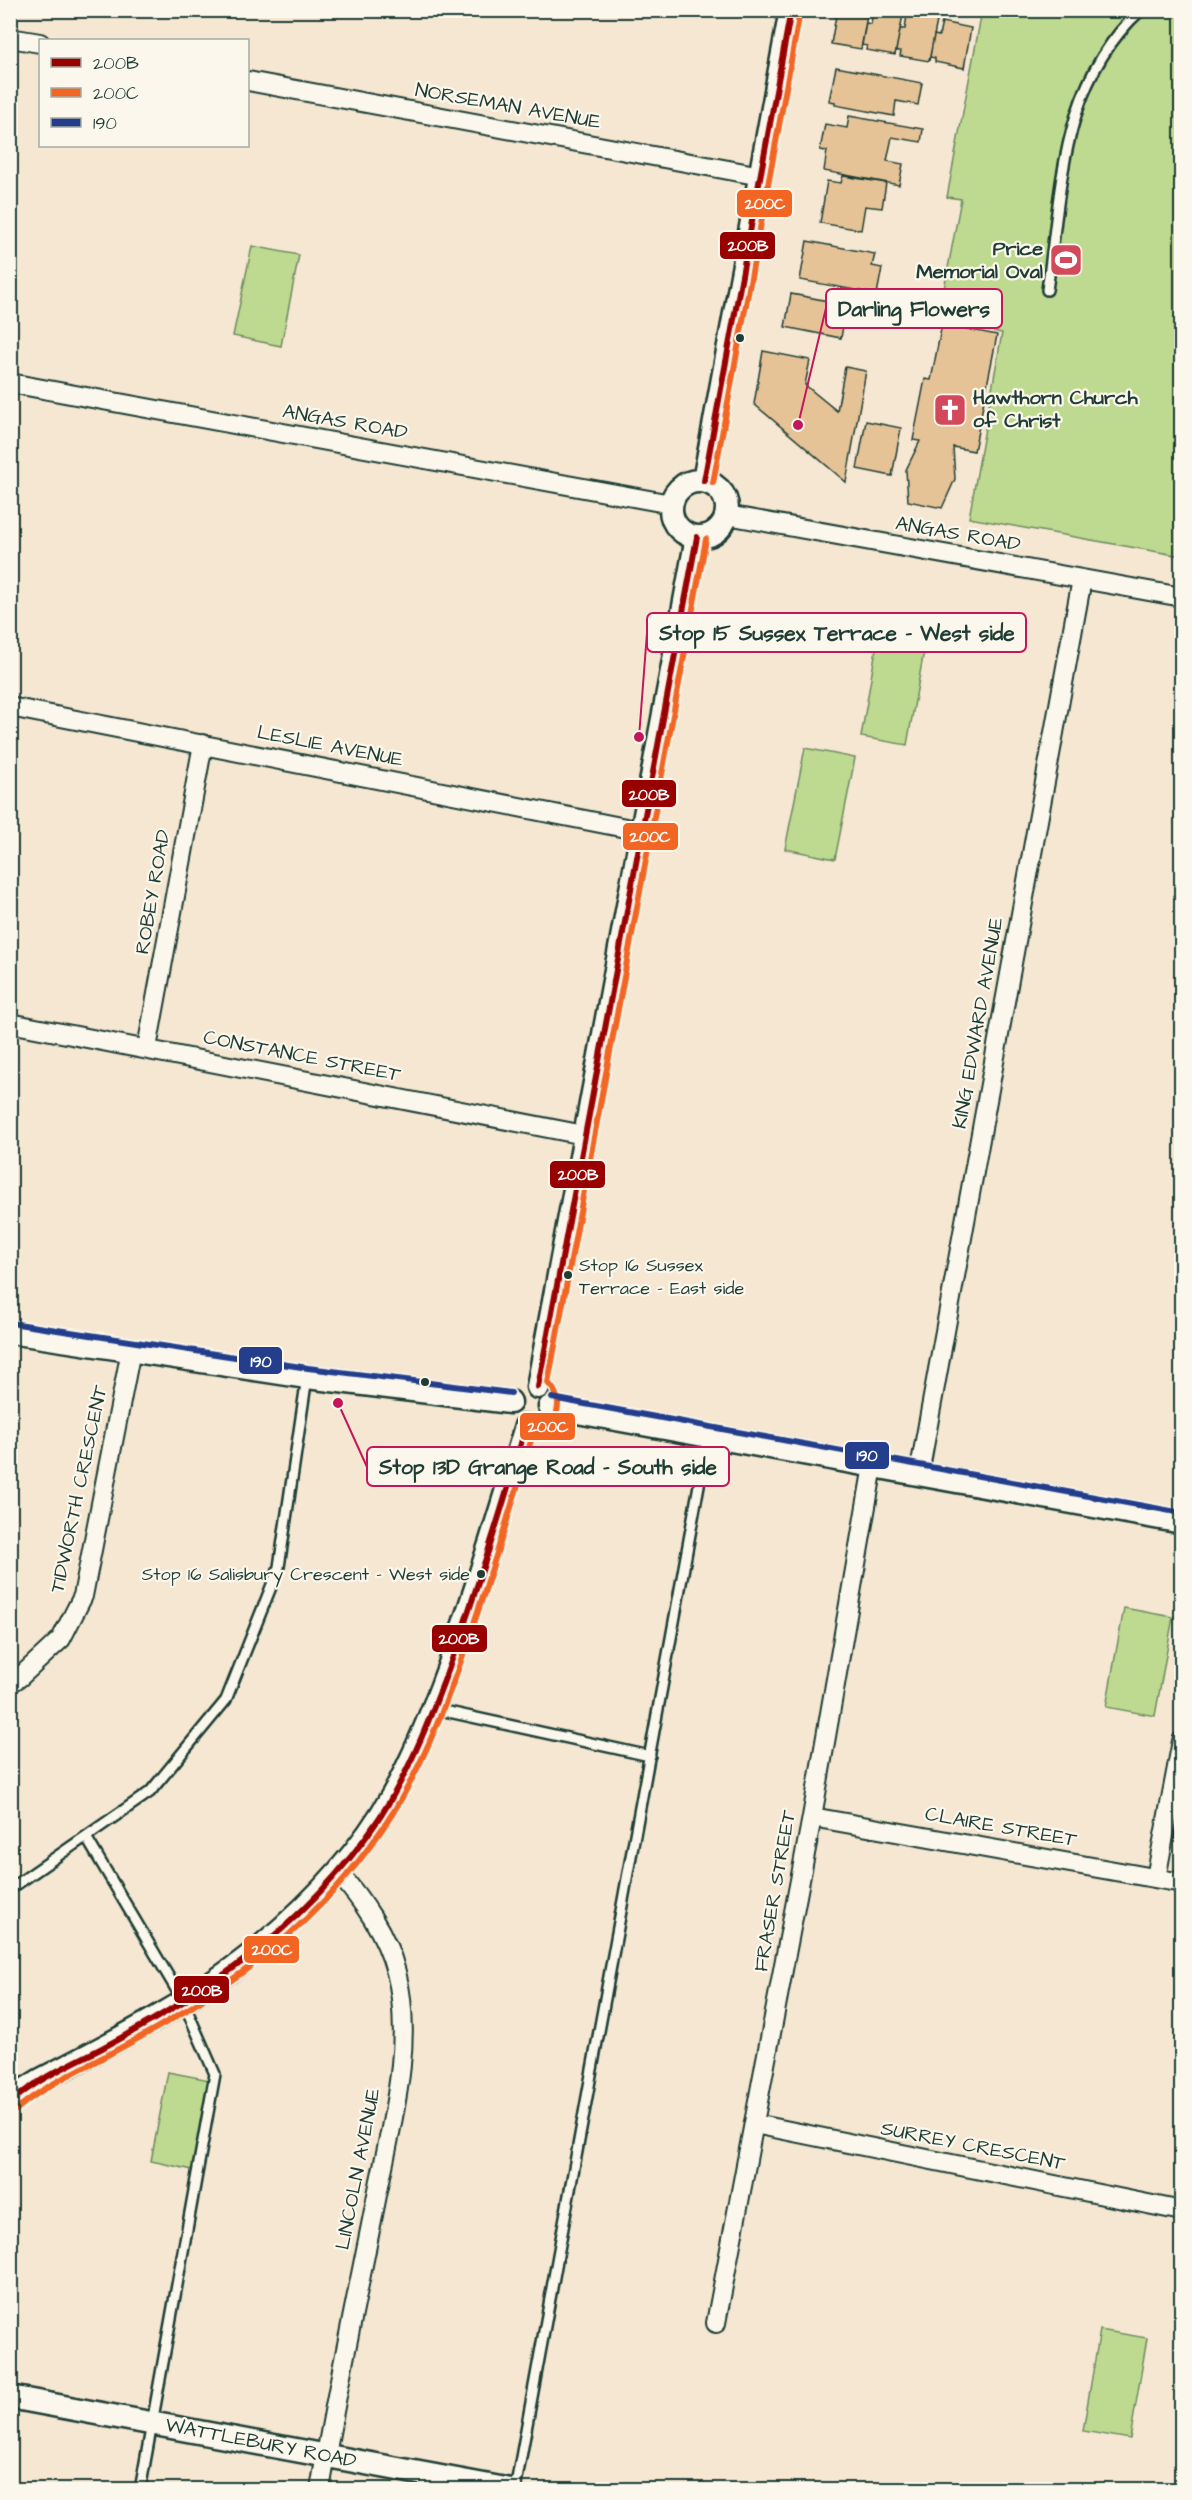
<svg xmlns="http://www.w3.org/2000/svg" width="1192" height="2500" font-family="'Architects Daughter',sans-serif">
  <rect width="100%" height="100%" fill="#f5e7d2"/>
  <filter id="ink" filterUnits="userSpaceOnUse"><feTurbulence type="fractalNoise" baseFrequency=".0167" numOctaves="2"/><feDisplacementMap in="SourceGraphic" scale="12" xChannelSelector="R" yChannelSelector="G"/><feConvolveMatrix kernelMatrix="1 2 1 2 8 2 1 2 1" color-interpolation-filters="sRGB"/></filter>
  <g filter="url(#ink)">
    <path fill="#bed990" stroke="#6e8b62" stroke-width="1.5" d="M982,11H1181V556L969,518L1002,333L938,321L961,199L947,197Z
      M252,246L299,255L281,346L233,336Z
      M877,643L924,651L907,745L861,737Z
      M805,748L855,758L835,859L785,849Z
      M1124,1608L1173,1617L1155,1716L1106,1707Z
      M168,2072L210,2080L193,2170L151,2161Z
      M1100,2330L1147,2338L1130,2439L1083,2431Z"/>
    <path fill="#e6c397" stroke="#1f3d34" stroke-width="1.5" d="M837,10H868L861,49L831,44Z
      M873,10L903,15L895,55L866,50L867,46L862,45L866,23L871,24Z
      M907,15L937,21L929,61L900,56L901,51H896L900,29H905Z
      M942,22L971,28L964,68L935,62V58L930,57L934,35L939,36Z
      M836,67L922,83L918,105L896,101L894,116L835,105V102L829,101Z
      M849,116L923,129L921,142L892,137L887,161L903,164L899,185L824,171L827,151L820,150L825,124L847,128Z
      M843,176L886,183L882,208L865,206L861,230L820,223L827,181L841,183Z
      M807,241L875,254L872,266L882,268L877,294L800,280Z
      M836,291L874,298L871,313L846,308L841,338L785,327L791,294L834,302Z
      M942,324L997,335L974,451L953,447L955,479L942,508L908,501L906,470L920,441L913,440L925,379L931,380Z
      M763,351L810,360L805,385L837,411L845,367L866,371L846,482L754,404Z
      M866,421L901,428L892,476L857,469Z"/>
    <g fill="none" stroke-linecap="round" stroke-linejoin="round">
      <defs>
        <path id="service" d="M1047,290C1062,190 1060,83 1141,10
          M435,1709L650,1756
          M86,1837L183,2001L215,2074L140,2490
          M10,1889L150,1792L226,1700L279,1567L307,1377
          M515,2490L708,1436"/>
        <path id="minor" d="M10,38L40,43
          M248,81L761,176
          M10,383L671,504
          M727,515L1182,597
          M10,707L641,831
          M10,1023L584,1135
          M147,1048L203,744
          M919,1474L1082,579
          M10,1683L20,1677L61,1639L83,1596L131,1350
          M812,1817L1182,1883
          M1156,1878L1182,1741
          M755,2124L1182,2211
          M716,2323L812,1817L873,1466
          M320,2490C336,2393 357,2296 376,2200C390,2129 415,2044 396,1972C386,1933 363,1901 337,1871"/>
        <path id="tertiary" d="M704,481L791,10
          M671 509a28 28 0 1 1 56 0a28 28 0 1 1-56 0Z
          M10,1332L307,1377L510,1402
          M538,1387L697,537
          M550,1407L1182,1522
          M10,2103L26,2089L39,2081C116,2041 196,2001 263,1945C313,1903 361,1852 393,1795C416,1754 433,1711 449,1667C478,1587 502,1507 526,1426
          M10,2397L511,2490"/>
      </defs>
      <use href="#service" stroke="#1f3d34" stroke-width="14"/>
      <use href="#minor" stroke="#1f3d34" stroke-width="22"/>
      <use href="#tertiary" stroke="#1f3d34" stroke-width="27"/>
      <use href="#service" stroke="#fbf7ec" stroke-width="9"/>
      <use href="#minor" stroke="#fbf7ec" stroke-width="18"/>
      <use href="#tertiary" stroke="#fbf7ec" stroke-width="22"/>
      <defs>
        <path id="bus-1" d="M704,481L791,10
          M538,1387L697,537
          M10,2103C38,2078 72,2064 104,2047C149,2023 194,1997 236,1966C291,1926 342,1874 380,1817C413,1766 434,1708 455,1651C481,1577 504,1502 526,1426"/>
        <path id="bus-2" d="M713,483L800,12
          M16,2110C44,2085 80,2070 113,2052C157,2029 199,2004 240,1974C297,1933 348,1881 387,1822C420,1772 442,1714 462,1658C488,1584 511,1509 533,1434C557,1428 567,1401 548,1383L706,539"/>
        <path id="bus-3" d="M11,1323L308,1368L511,1393
          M552,1398L1182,1513"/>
      </defs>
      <use href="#bus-1" stroke="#fbf7ec" stroke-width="10"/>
      <use href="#bus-2" stroke="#fbf7ec" stroke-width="10"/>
      <use href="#bus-3" stroke="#fbf7ec" stroke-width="10"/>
      <use href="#bus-1" stroke="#900" stroke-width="6"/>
      <use href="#bus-2" stroke="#f26522" stroke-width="6"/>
      <use href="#bus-3" stroke="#243e8c" stroke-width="6"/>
    </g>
  </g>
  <defs>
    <symbol id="stadium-square" viewBox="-11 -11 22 22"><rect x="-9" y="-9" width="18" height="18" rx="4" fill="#d1495b" stroke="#fbf7ec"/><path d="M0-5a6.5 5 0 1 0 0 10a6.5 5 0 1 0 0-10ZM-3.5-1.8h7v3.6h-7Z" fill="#fff"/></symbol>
    <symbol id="church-square" viewBox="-11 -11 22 22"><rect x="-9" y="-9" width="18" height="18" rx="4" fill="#d1495b" stroke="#fbf7ec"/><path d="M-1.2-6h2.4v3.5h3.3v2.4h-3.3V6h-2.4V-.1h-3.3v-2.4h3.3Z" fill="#fff"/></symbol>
  </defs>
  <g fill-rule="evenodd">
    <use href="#stadium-square" x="1047" y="241" width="38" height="38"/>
    <use href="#church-square" x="931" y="391" width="38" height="38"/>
  </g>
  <g fill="#1f3d34" stroke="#fbf7ec" stroke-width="2">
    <circle cx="740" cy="338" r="5"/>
    <circle cx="568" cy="1275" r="5"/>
    <circle cx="425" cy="1382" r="5"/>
    <circle cx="481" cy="1574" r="5"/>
  </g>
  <g text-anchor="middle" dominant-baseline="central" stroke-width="4.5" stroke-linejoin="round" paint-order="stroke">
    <g font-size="18" fill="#1f3d34" stroke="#fbf7ec" text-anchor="start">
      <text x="579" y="1265">Stop 16 Sussex<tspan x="579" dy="23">Terrace - East side</tspan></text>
      <text x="470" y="1574" text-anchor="end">Stop 16 Salisbury Crescent - West side</text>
    </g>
    <g font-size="20" fill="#1f3d34" stroke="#fbf7ec">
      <text transform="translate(508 106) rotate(10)">NORSEMAN AVENUE</text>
      <text transform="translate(345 422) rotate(10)">ANGAS ROAD</text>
      <text transform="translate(958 534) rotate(10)">ANGAS ROAD</text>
      <text transform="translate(330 746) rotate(11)">LESLIE AVENUE</text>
      <text transform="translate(153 892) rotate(-80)">ROBEY ROAD</text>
      <text transform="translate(978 1023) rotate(-80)">KING EDWARD AVENUE</text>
      <text transform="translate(302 1056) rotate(11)">CONSTANCE STREET</text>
      <text transform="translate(79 1489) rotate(-78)">TIDWORTH CRESCENT</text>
      <text transform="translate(1001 1827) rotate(10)">CLAIRE STREET</text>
      <text transform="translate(775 1891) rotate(-80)">FRASER STREET</text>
      <text transform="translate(973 2146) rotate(11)">SURREY CRESCENT</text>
      <text transform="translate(358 2169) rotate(-79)">LINCOLN AVENUE</text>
      <text transform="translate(261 2443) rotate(11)">WATTLEBURY ROAD</text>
    </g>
    <g font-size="20" font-weight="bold" fill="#1f3d34" stroke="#fbf7ec" text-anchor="end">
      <text x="1043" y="249">Price<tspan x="1043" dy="23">Memorial Oval</tspan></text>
      <text x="973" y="398" text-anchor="start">Hawthorn Church<tspan x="973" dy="23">of Christ</tspan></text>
    </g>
  </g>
  <path fill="none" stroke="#c2185b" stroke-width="2" d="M798 425L826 308M639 737L647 633M338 1403L367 1467"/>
  <g fill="#c2185b" stroke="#fbf7ec" stroke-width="2">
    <circle cx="798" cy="425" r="6"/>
    <circle cx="639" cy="737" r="6"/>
    <circle cx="338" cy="1403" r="6"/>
  </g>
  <g fill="#fbf7ec" stroke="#c2185b" stroke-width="2">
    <rect x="826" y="289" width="176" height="39" rx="6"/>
    <rect x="647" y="613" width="379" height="39" rx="6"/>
    <rect x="367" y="1447" width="362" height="39" rx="6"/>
  </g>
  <g font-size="21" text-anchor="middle" font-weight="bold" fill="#1f3d34">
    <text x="914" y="316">Darling Flowers</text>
    <text x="837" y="640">Stop 15 Sussex Terrace - West side</text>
    <text x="548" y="1474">Stop 13D Grange Road - South side</text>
  </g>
  <g stroke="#fbf7ec" stroke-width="2">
    <rect x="736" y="189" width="57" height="29" rx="6" fill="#f26522"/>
    <rect x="719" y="231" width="57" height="29" rx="6" fill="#900"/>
    <rect x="621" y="779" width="56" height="29" rx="6" fill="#900"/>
    <rect x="622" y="822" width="57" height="29" rx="6" fill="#f26522"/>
    <rect x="549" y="1160" width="57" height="29" rx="6" fill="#900"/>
    <rect x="238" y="1346" width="45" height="29" rx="6" fill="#243e8c"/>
    <rect x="519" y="1412" width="57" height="29" rx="6" fill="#f26522"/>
    <rect x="844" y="1441" width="46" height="29" rx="6" fill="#243e8c"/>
    <rect x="431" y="1624" width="57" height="29" rx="6" fill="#900"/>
    <rect x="243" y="1935" width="57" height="29" rx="6" fill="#f26522"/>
    <rect x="173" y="1975" width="57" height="29" rx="6" fill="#900"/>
  </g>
  <g font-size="16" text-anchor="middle" font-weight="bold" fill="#fff">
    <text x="765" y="209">200C</text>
    <text x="748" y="251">200B</text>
    <text x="649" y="800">200B</text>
    <text x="650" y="842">200C</text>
    <text x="578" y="1180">200B</text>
    <text x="261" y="1367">190</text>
    <text x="548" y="1432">200C</text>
    <text x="867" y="1461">190</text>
    <text x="459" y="1644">200B</text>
    <text x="272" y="1955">200C</text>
    <text x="202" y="1996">200B</text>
  </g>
  <rect width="1192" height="2500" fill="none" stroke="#fbf7ec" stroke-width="36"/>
  <rect x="18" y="18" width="1156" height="2464" fill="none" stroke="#1f3d34" stroke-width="2" filter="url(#ink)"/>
  <rect x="39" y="39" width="210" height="108" fill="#fbf7ec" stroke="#a3ada2" stroke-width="1.5"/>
  <rect x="51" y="58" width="30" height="9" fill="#990000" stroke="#a3ada2" stroke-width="1.5"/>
  <text x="93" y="69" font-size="18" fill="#1f3d34">200B</text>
  <rect x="51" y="88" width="30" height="9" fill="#f26522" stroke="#a3ada2" stroke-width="1.5"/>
  <text x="93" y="99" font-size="18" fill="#1f3d34">200C</text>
  <rect x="51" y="118" width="30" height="9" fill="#243e8c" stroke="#a3ada2" stroke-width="1.5"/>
  <text x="93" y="129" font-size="18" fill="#1f3d34">190</text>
</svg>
